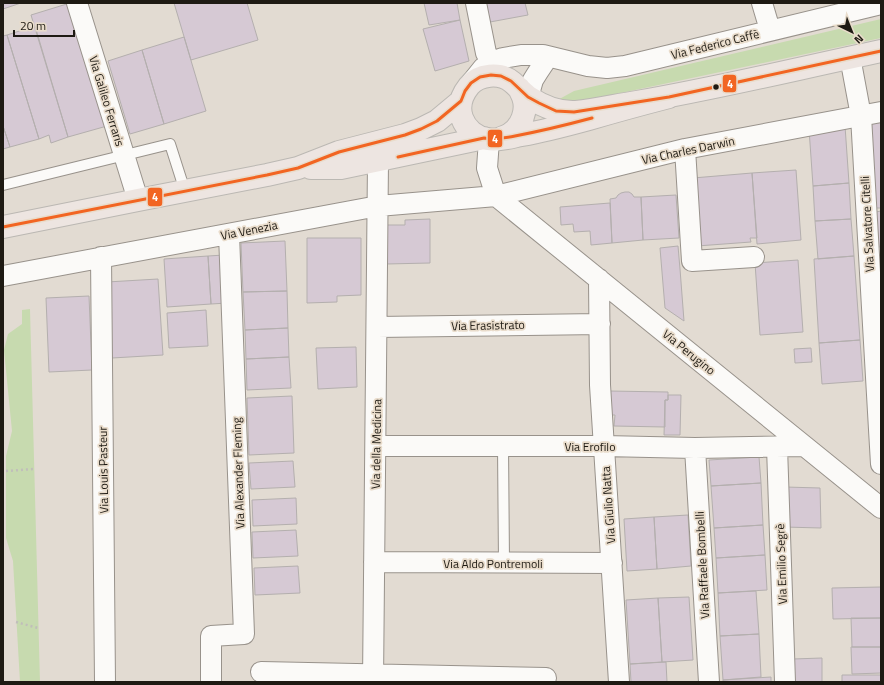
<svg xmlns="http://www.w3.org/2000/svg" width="884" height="685" font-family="'Titillium Web',sans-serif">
  <rect width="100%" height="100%" fill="#e2dbd2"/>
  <path fill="#c7daaf" d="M881,19V38L564,105L554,102L574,91Z
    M30,309L40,682H20L13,561L6,538V456L12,431L4,350L8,334L22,324V310Z"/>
  <path fill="#d6c9d4" stroke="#b4afae" d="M3,3H21L3,9Z
    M70,3L107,126L68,137L31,15Z
    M174,3H247L258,40L191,60Z
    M424,3H457L460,20L429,25Z
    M486,3H525L528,15L490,22Z
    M460,20L469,61L435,71L423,29Z
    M35,26L68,137L51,143L49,135L39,139L7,35Z
    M7,35L39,139L10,147L3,126V36Z
    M184,37L206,111L164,124L142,50Z
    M142,50L164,124L130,134L108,61Z
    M869,120H881V208H874Z
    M3,126L10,147L3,149Z
    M845,126L849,183L813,186L809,129Z
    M796,170L801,240L757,244L752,173Z
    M752,173L757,238H750L751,242L697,246L693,178Z
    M849,183L851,219L815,221L813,186Z
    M625,192H629L632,194L634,197H641L643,240L612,243L610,199L616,198L618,195L621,193Z
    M676,195L679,238L643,240L641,197Z
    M610,203L612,243L591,245L590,231L574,232L573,224L561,225L560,207Z
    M881,211V247H879L876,212Z
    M430,219V263L386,264L385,225H405V220Z
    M851,219L854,256L818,259L815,221Z
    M307,238H361V295L337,296V302L307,303Z
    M285,241L287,291L243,292L241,243Z
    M678,246L680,269L684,321L665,308L660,248Z
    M224,255L227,303L211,304L208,256Z
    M208,256L211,304L167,307L164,259Z
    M854,256L860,340L819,343L814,259Z
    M798,260L803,332L760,335L755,263Z
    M158,279L163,355L112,358L107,282Z
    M287,291L288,328L245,330L243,292Z
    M89,296L92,370L49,372L46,298Z
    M206,310L208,346L169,348L167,313Z
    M288,328L289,357L246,359L245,330Z
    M860,340L863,381L822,384L819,343Z
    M356,347L357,387L318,389L316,348Z
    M811,348L812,362L795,363L794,349Z
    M289,357L291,388L247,390L246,359Z
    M609,391L668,392V400H665V427L614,426L615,415H609Z
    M668,395H681L680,435H664L665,400H668Z
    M292,396L294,453L249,455L247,398Z
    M759,457L761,483L711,486L709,460Z
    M293,461L295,487L251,489L249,463Z
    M761,483L763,525L714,528L711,486Z
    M785,487L820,488L821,528L784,527Z
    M296,498L297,524L253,526L252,500Z
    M688,515L691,566L657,569L654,517Z
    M654,517L657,569L627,571L624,519Z
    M763,525L765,555L716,558L714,528Z
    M296,530L298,556L253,558L252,532Z
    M765,555L767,590L718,593L716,558Z
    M298,566L300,593L255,595L254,568Z
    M881,587V618L833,619L832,588Z
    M756,591L759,634L720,636L718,593Z
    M689,597L693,660L662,662L658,598Z
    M658,598L662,662L630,664L626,600Z
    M851,618H881V647H852Z
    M759,634L761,677L723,680L720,636Z
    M851,647H881V673L852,674Z
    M822,658V682H793V659Z
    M666,662L667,682H631L630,664Z
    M842,675H881V682H842Z
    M771,677V682H723V680Z"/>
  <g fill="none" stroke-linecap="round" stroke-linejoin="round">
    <defs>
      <path id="lane" d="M3,185L170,144L185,191
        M503,446L504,563"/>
      <path id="street" d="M77,3L138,200
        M476,3L486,53L499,73
        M762,3L770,30
        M850,57L861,116L881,464
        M471,83L483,68L491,62L503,58L521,55H543L588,66L607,68L625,66L881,4
        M525,108L533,80L538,72L548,57
        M489,140L487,168L496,196
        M685,149L692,261L754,257
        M496,196L881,508
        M101,257L105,682
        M3,276L378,206L496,196L685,149L881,112
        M599,279L600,385L619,682
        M377,327L600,324
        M376,446H604L695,448L804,446
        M777,447L785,682
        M695,448L709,682
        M374,562L612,563
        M261,672L546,678
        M211,682V636L244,634L229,234
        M373,682L378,161"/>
      <path id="primary" d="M669,97C642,104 616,111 589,119C567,125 545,131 522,135C511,137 499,141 488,139C476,138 466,129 462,118C458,107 461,96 469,86C479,74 500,72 512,82C518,87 524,94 530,98C544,107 559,113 576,112C596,110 617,105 637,102C719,88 800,68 881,51
        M501,138C503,137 507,136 510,134C521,127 528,111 523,97C522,94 520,91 519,88
        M311,168H341L484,138
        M3,227L138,200L267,175L298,168L339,152L405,135L421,129L437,121L461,101"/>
    </defs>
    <use href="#lane" stroke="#98928b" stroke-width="12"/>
    <use href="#street" stroke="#98928b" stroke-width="22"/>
    <use href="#primary" stroke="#bbb8b3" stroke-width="24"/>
    <path stroke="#c0beba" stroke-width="2.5" stroke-dasharray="2 3" stroke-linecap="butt" d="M6,471L34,469
      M16,622L38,628"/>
    <use href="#lane" stroke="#fbfaf8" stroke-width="10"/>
    <use href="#street" stroke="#fbfaf8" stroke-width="20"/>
    <use href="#primary" stroke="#ede5e1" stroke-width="22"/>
    <defs>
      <path id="bus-1" d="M398,157L484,138C495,140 505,138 515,136C541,131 566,125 592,118
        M3,227L267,175L298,168L339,152L405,135L421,129L437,121L461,101L465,91L471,83L480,77L491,75L501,76L511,81L528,97L539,103L556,111L574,112L669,97L881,51"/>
    </defs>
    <use href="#bus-1" stroke="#e9dccb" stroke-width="6"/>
    <use href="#bus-1" stroke="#f26522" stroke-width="3"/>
  </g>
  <circle fill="#1e1a13" stroke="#e9dccb" stroke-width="1.5" cx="716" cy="87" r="3.5"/>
  <g text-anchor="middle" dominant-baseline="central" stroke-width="3.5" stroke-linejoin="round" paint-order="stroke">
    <g font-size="12" fill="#1e1a13" stroke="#e9dccb">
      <text transform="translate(715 44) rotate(-14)">Via Federico Caffè</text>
      <text transform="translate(107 101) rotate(73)">Via Galileo Ferraris</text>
      <text transform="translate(688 150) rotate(-12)">Via Charles Darwin</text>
      <text transform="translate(867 224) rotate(-93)">Via Salvatore Citelli</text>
      <text transform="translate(249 230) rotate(-11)">Via Venezia</text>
      <text transform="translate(488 325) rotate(-1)">Via Erasistrato</text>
      <text transform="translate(689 352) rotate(39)">Via Perugino</text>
      <text transform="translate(376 444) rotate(-89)">Via della Medicina</text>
      <text x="590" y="446">Via Erofilo</text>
      <text transform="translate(103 470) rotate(-91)">Via Louis Pasteur</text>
      <text transform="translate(238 473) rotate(-92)">Via Alexander Fleming</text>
      <text transform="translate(608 505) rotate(-94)">Via Giulio Natta</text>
      <text x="493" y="563">Via Aldo Pontremoli</text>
      <text transform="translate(781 564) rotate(-92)">Via Emilio Segrè</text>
      <text transform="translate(702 565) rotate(-93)">Via Raffaele Bombelli</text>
    </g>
  </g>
  <g stroke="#e9dccb" stroke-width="1.5">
    <rect x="722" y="74" width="15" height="19" rx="4" fill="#f26522"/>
    <rect x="487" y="129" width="16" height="19" rx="4" fill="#f26522"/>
    <rect x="147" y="187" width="16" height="20" rx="4" fill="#f26522"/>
  </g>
  <g font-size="11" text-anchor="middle" font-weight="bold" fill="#fff">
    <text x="730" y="88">4</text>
    <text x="495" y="143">4</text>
    <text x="155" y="201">4</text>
  </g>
  <rect width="884" height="685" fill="none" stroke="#1e1a13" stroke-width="8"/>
  <g transform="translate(852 32) rotate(137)" stroke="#e9dccb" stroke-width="3" paint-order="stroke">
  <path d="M0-3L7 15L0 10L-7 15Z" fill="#1e1a13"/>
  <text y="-6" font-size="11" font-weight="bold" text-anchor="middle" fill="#1e1a13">N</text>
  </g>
  <path d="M14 30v6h60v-6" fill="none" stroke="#1e1a13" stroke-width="2"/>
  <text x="20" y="30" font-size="12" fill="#1e1a13" stroke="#e9dccb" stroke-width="3" paint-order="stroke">20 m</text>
</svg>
